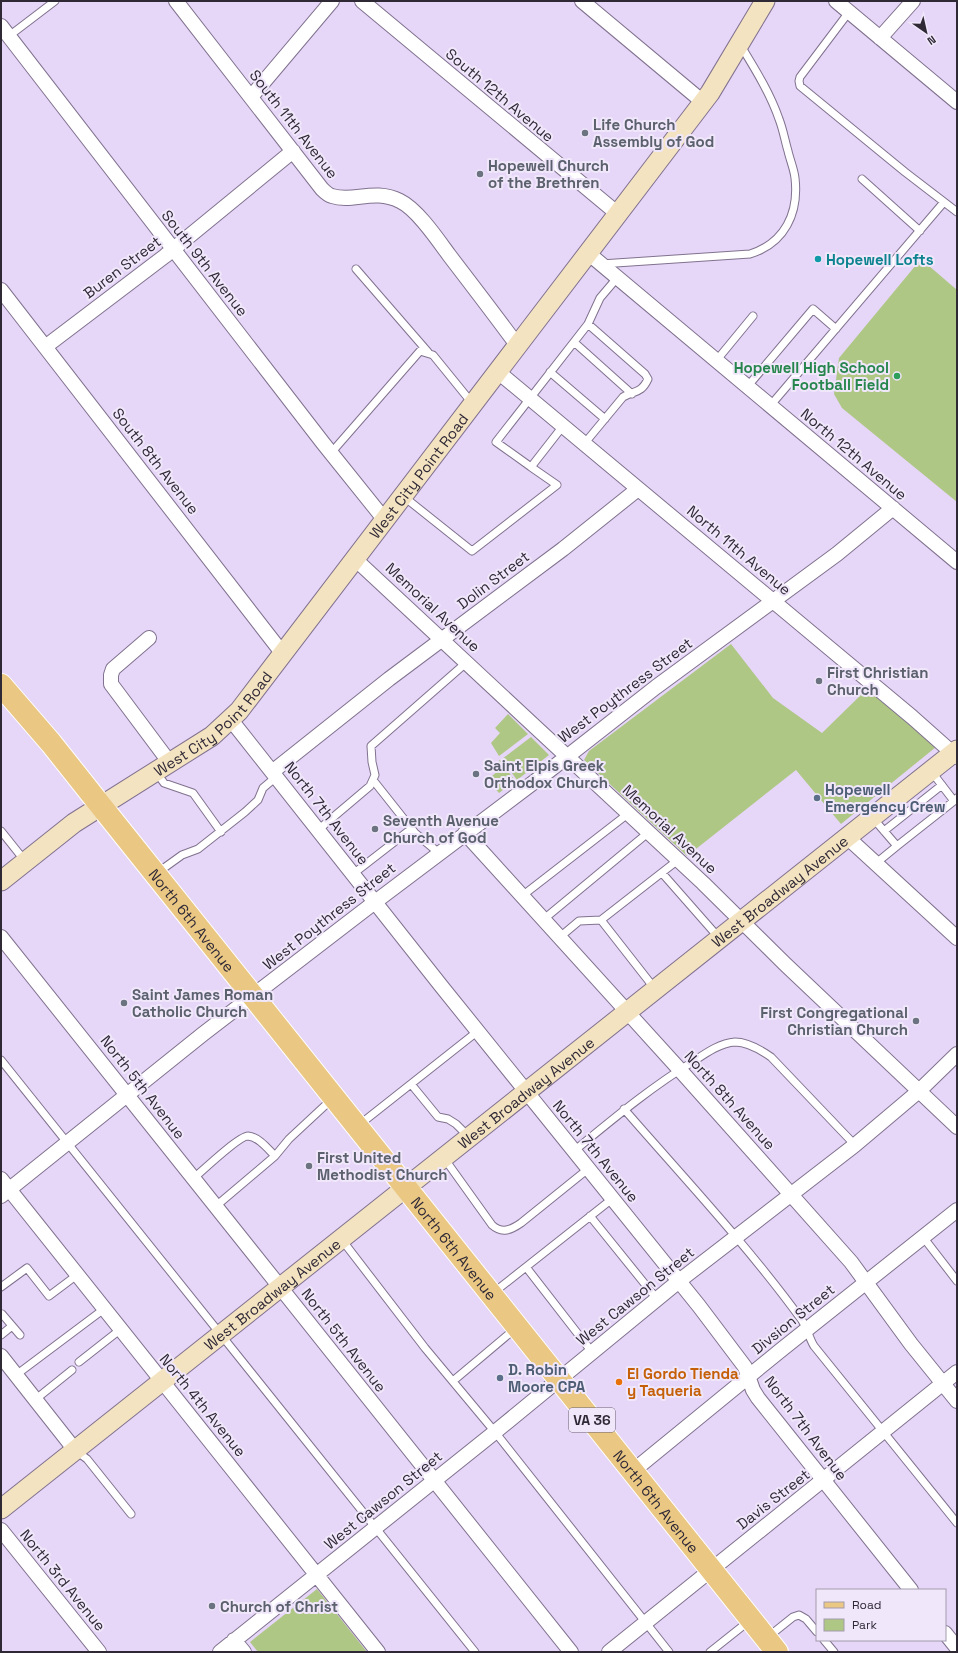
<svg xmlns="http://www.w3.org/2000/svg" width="958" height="1653" font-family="'Space Grotesk',sans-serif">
  <rect width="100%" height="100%" fill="#e6d6f7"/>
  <path fill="#afc785" d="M921,259L957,290V502L842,408L834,394L839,358Z
    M731,644L773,698L822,733L867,689L936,747L841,824L796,770L687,856L584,760L589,751Z
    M508,714L528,734L499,756L491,743L500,733L495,728Z
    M531,737L549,755L517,780L502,759Z
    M500,760L515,781L499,793L493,786L497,783L492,776L499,770L495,764Z
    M317,1589L367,1652H258L250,1642Z"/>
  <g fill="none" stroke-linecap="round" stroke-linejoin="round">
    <defs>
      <path id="lane" d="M849,12L800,77L799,81L800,86L905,172L957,212
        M9,36L55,1
        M862,179L920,231
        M601,264L750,254C785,243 799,213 795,178C794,169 790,160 788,151C785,141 783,129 779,119C770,93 755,69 741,46
        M356,269L428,352
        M574,342L632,394
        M716,361L753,316
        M550,372L605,419
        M747,387L813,309L836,329
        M770,406L944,202
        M563,426L531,467L496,442L588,324L600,298L617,278
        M584,444L623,397C635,390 641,394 648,379L645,374L588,324
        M331,453L420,351L433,355L472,403
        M403,496L472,551L557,485L531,467
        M931,771L954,801L957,798
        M156,772L164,783L193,793L221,832
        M373,780L415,833L439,853
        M872,817L897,846L875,864
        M318,830L370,786L375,775L372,762L371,746L467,662
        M1,831L25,861
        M884,831L942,785
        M897,846L954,801
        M157,873L182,855L198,849L245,812L258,800L263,788L276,777
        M662,873L720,939
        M353,874L411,829
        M522,896L629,813
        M544,919L649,832
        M601,920L655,989
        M560,937L579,921L601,920L678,860
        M1,1060L475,1652
        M411,1084L438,1117L448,1119L456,1124L468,1136
        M624,1109C684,1178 747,1245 801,1319C807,1327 809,1338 814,1346L957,1523
        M359,1125L478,1031
        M574,1151C613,1119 651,1087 694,1061C706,1053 720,1043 735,1042C748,1042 761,1050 771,1057L855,1145
        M444,1158L492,1225C502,1234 511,1230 521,1223L588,1169
        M194,1178C202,1171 239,1136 248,1136C259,1137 268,1149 275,1156
        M216,1206L275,1156L289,1139L332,1099
        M590,1216L657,1299
        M923,1237L957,1281
        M342,1240L425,1348L495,1432L669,1652
        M526,1267L612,1199
        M1,1287L27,1268L49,1296L77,1275
        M493,1293L526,1267L592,1352
        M2,1314L20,1335
        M1,1335L12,1326
        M79,1362L121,1329
        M16,1375L104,1309
        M453,1381L516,1328
        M36,1399L72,1370
        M76,1451L87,1459L131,1514
        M768,1637L793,1617L799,1615L806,1619L817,1632
        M824,1640L834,1652
        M710,1652L749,1621"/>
      <path id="street" d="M176,1L322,189C325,192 328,195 332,196C353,203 374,188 400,201C417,209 438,240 449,255C472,285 495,315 517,345
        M362,1L618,214
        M582,1L703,102
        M836,1L957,102
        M1,26L323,443L384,519
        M880,38L913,1
        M251,97L332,1
        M588,253L957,562
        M1,290L283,654
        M45,347L165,256L293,151
        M497,371L912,717L957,757
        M355,559L703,883L785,964L957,1127
        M149,638L113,669L111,675V684L170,763
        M231,720L442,987L699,1306L745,1367L753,1390L758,1398L911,1590
        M272,772L389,679L563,549L638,489
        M465,833L680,1070L851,1262L911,1344L957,1401
        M847,837L957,938
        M1,937L571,1652
        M1,1179L378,1652
        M1,1196L203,1034L375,902L550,770L656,687L837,554L893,508
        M1,1356L75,1450
        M633,1471L781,1350L957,1210
        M1,1530L99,1652
        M945,1633L957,1648
        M234,1640L244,1652
        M220,1652L495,1432L679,1281L855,1145L919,1091L957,1054
        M609,1652L957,1372"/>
      <g id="secondary">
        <path id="s1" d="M1,881L74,823L212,736L239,711L710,93L765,1"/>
        <path id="s2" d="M1,1509L957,750"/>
      </g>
      <g id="primary">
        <path id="s3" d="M1,685L51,743L101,806L777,1652"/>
      </g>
    </defs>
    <use href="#lane" stroke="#81728f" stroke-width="9"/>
    <use href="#street" stroke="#81728f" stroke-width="16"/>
    <use href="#secondary" stroke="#81728f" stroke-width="21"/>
    <use href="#primary" stroke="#fff" stroke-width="24"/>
    <use href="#lane" stroke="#fff" stroke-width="7"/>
    <use href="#street" stroke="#fff" stroke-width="14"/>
    <use href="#secondary" stroke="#f4e3c1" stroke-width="19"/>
    <use href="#primary" stroke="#eac783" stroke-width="22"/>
  </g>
  <g fill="#6b7280" stroke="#f0e7fb" stroke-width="1.5">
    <circle cx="585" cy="133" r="4"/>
    <circle cx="480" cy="174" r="4"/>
    <circle cx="819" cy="681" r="4"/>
    <circle cx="476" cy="774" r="4"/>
    <circle cx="375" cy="829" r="4"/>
    <circle cx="124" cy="1003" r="4"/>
    <circle cx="916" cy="1021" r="4"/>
    <circle cx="309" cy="1166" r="4"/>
    <circle cx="212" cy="1606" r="4"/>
  </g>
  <circle fill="#0f9aa8" stroke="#f0e7fb" stroke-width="1.5" cx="818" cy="259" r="4"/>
  <circle fill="#2e9e5b" stroke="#f0e7fb" stroke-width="1.5" cx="897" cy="376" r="4"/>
  <g fill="#5c6f8a" stroke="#f0e7fb" stroke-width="1.5">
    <circle cx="817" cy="798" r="4"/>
    <circle cx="500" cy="1378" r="4"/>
  </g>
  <circle fill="#e8710a" stroke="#f0e7fb" stroke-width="1.5" cx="619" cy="1382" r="4"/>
  <g text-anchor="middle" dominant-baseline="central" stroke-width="4" stroke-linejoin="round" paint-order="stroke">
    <rect fill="#f0e7fb" stroke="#696271" stroke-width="1" x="569" y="1408" width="46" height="24" rx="3"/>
    <g font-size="14" font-weight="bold" fill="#2f2936">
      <text x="592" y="1420">VA 36</text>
    </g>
    <g font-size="15" fill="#2f2936" stroke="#f0e7fb">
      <text transform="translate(500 95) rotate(40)">South 12th Avenue</text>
      <text transform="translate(294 124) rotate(52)">South 11th Avenue</text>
      <text transform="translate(205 263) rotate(52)">South 9th Avenue</text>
      <text transform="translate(122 267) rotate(-37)">Buren Street</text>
      <text transform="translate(854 454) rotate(40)">North 12th Avenue</text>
      <text transform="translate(156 461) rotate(52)">South 8th Avenue</text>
      <text stroke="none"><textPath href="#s1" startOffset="589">West City Point Road</textPath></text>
      <text transform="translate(739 550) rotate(40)">North 11th Avenue</text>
      <text transform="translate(493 580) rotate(-37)">Dolin Street</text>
      <text transform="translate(433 607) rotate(43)">Memorial Avenue</text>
      <text transform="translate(625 690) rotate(-37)">West Poythress Street</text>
      <text stroke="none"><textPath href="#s1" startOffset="265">West City Point Road</textPath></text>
      <text transform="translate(327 813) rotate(52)">North 7th Avenue</text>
      <text transform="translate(670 829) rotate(43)">Memorial Avenue</text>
      <text stroke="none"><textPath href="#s2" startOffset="994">West Broadway Avenue</textPath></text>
      <text transform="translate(329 916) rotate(-38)">West Poythress Street</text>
      <text stroke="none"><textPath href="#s3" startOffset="303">North 6th Avenue</textPath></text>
      <text transform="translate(143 1087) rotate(52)">North 5th Avenue</text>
      <text stroke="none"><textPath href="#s2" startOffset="670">West Broadway Avenue</textPath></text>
      <text transform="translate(730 1100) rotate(48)">North 8th Avenue</text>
      <text transform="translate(596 1151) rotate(51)">North 7th Avenue</text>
      <text stroke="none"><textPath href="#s3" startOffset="723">North 6th Avenue</textPath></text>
      <text stroke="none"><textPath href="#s2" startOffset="346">West Broadway Avenue</textPath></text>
      <text transform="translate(635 1296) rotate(-39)">West Cawson Street</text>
      <text transform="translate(793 1319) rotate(-39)">Divsion Street</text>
      <text transform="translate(344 1340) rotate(52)">North 5th Avenue</text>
      <text transform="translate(203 1405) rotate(51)">North 4th Avenue</text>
      <text transform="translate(806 1428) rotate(53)">North 7th Avenue</text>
      <text transform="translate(773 1499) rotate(-38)">Davis Street</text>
      <text transform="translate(383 1500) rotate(-39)">West Cawson Street</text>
      <text stroke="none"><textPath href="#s3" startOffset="1047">North 6th Avenue</textPath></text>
      <text transform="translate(63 1580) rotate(51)">North 3rd Avenue</text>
    </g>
    <g font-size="15" font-weight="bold" fill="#5b616d" stroke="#f0e7fb" text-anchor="start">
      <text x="593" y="124">Life Church<tspan x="593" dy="17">Assembly of God</tspan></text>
      <text x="488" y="165">Hopewell Church<tspan x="488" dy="17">of the Brethren</tspan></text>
      <text x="827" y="672">First Christian<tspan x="827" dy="17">Church</tspan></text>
      <text x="484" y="765">Saint Elpis Greek<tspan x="484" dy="17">Orthodox Church</tspan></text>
      <text x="383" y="820">Seventh Avenue<tspan x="383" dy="17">Church of God</tspan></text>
      <text x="132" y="994">Saint James Roman<tspan x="132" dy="17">Catholic Church</tspan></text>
      <text x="908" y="1012" text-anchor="end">First Congregational<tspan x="908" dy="17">Christian Church</tspan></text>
      <text x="317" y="1157">First United<tspan x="317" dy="17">Methodist Church</tspan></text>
      <text x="220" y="1606">Church of Christ</text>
    </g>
    <g font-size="15" font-weight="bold" fill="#0d838f" stroke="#f0e7fb" text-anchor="start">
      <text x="826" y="259">Hopewell Lofts</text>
    </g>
    <g font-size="15" font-weight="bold" fill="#27864d" stroke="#f0e7fb" text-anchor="end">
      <text x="889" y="367">Hopewell High School<tspan x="889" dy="17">Football Field</tspan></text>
    </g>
    <g font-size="15" font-weight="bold" fill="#4e5e75" stroke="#f0e7fb" text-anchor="start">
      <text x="825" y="789">Hopewell<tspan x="825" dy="17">Emergency Crew</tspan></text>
      <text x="508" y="1369">D. Robin<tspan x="508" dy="17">Moore CPA</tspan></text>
    </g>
    <g font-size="15" font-weight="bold" fill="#c56008" stroke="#f0e7fb" text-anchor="start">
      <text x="627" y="1373">El Gordo Tienda<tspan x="627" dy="17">y Taqueria</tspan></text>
    </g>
  </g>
  <rect width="958" height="1653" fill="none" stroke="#2f2936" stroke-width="4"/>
  <rect x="816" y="1589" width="130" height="52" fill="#f0e7fb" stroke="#a39bac"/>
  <rect x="824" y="1602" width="20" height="6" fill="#eac783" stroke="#a39bac"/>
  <text x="852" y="1609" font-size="12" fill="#2f2936">Road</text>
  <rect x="824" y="1619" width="20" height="12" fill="#afc785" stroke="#a39bac"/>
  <text x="852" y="1629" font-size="12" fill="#2f2936">Park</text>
  <g transform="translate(926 32) rotate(146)" stroke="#f0e7fb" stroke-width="3" paint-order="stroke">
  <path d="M0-3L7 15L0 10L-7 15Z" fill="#2f2936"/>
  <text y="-6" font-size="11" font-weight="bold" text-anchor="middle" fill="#2f2936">N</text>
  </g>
</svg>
